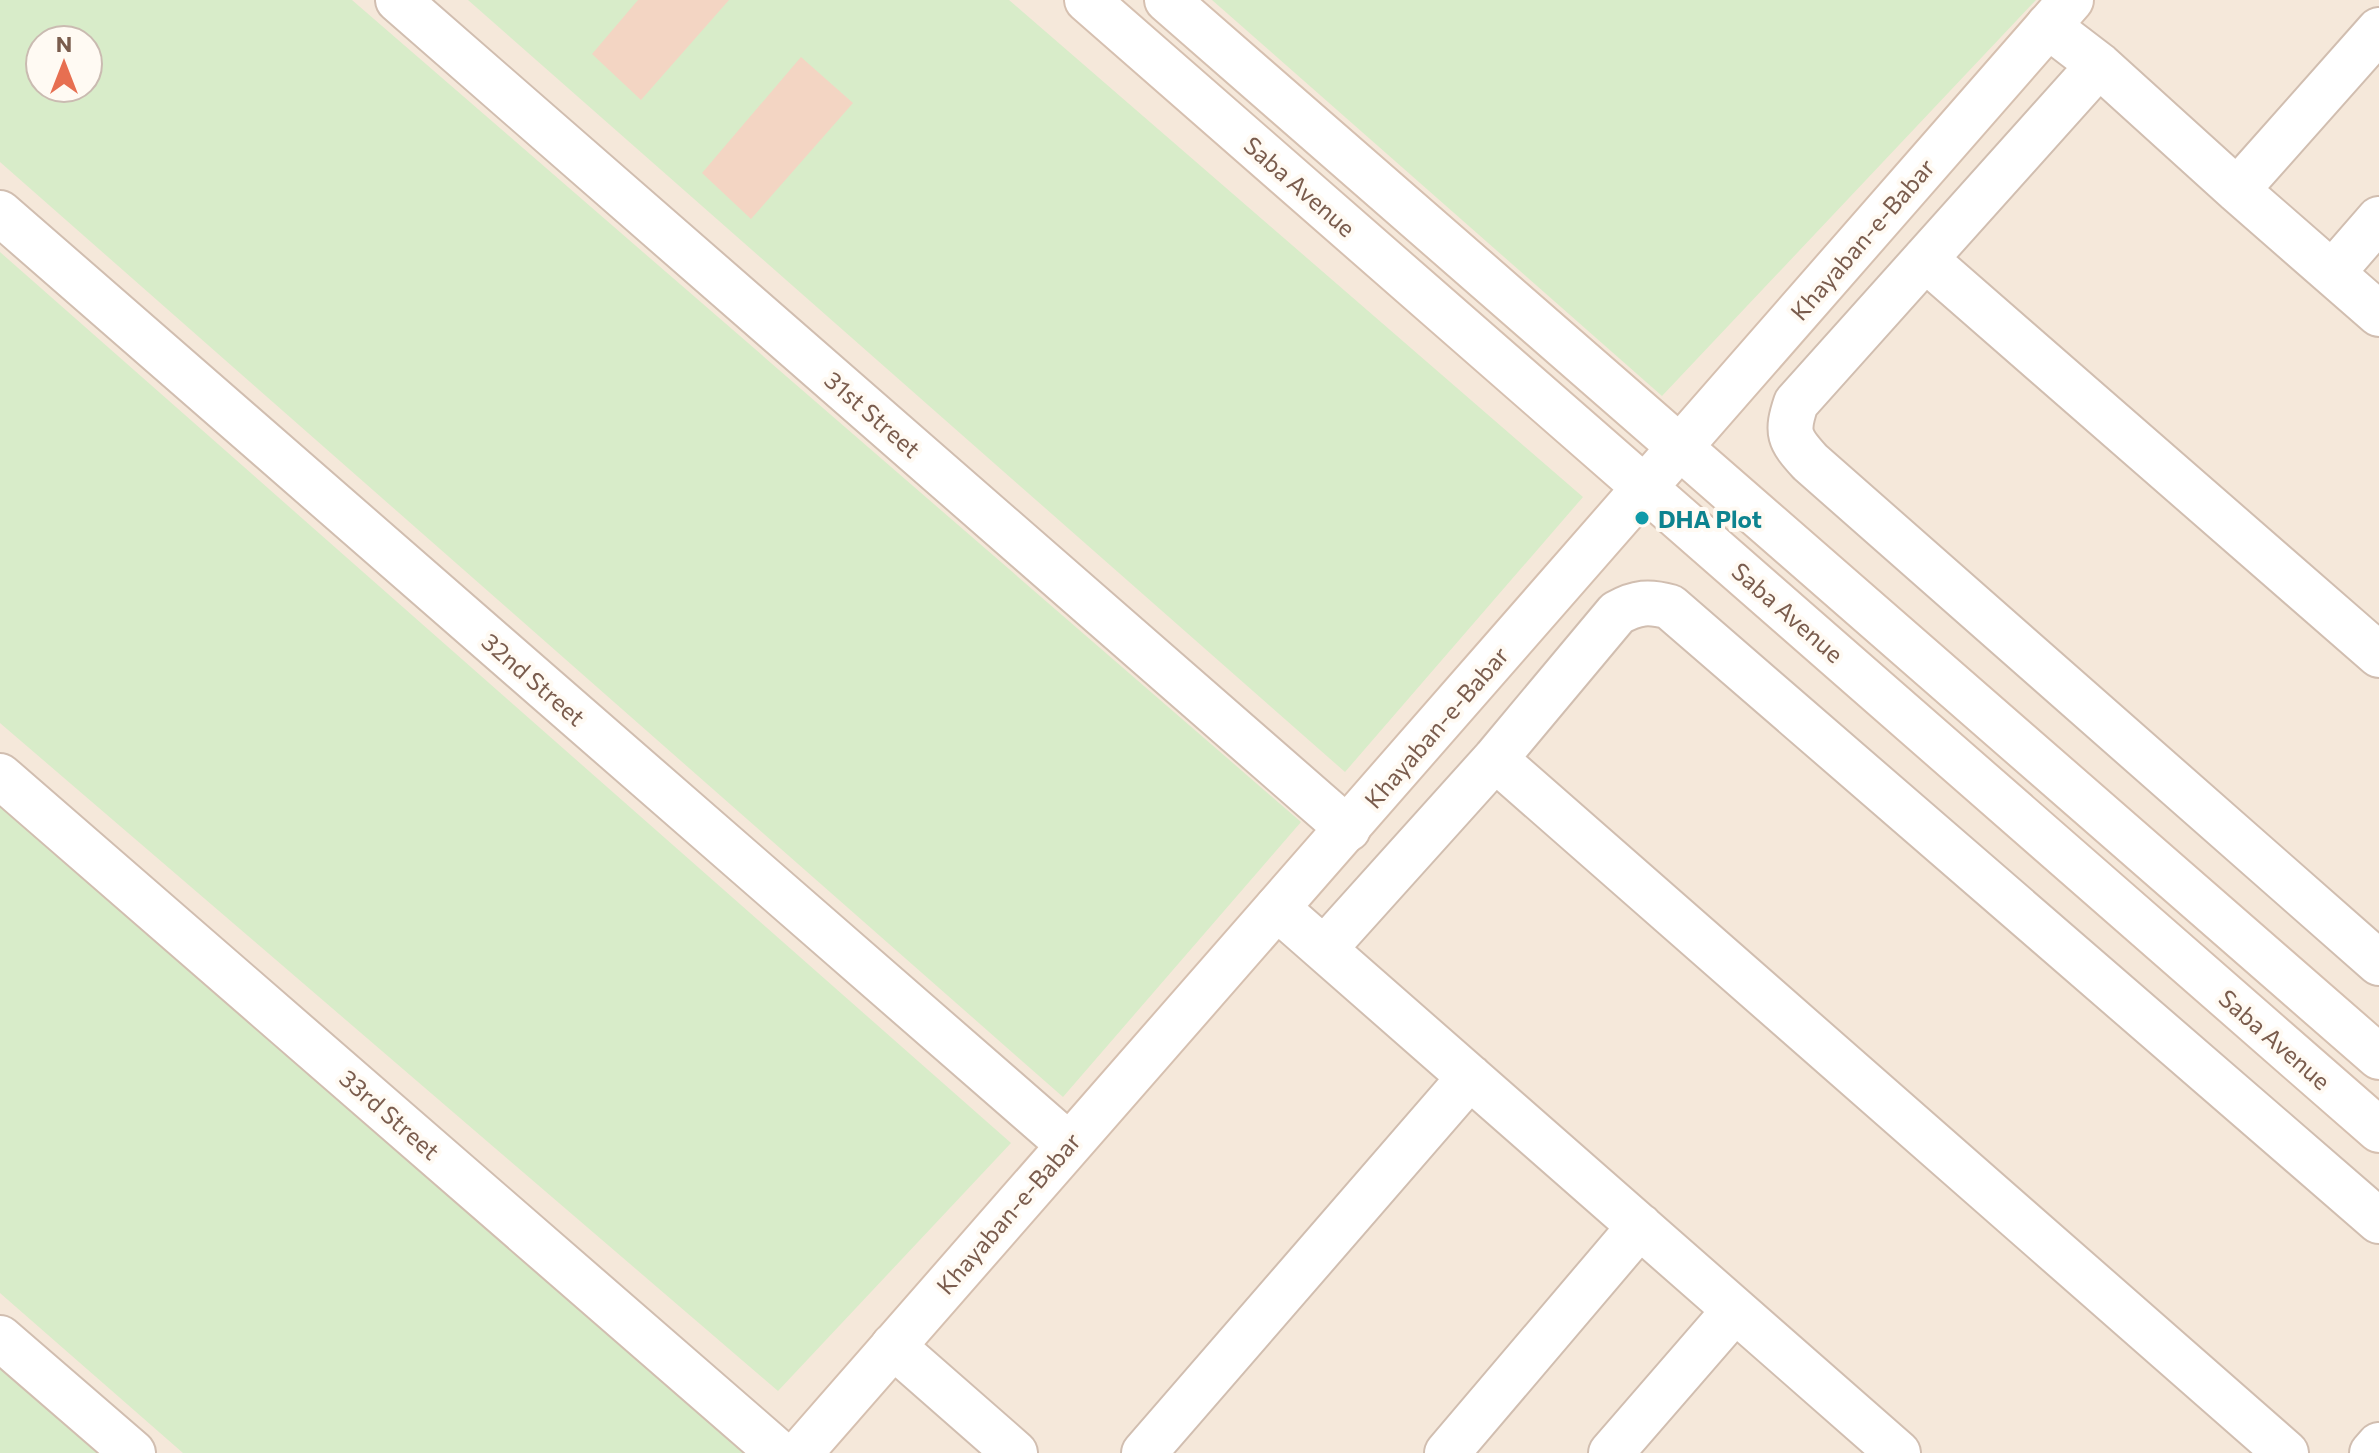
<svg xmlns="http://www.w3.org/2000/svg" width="2379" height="1453" font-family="Commissioner,sans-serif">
  <rect width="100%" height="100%" fill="#fdf6ec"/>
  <path fill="#f5e8da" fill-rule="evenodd" d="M0,0H2379V1453H0ZM40,40H88V88H40Z"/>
  <path fill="#d8ecc9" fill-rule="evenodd" d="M0,0H352L1301,822L1063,1097L0,162ZM40,40H88V88H40Z
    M468,0H1009L1583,497L1345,772Z
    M1212,0H2036L1662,396Z
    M0,252L1011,1143L778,1391L0,723Z
    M0,801L747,1453H183L0,1293Z
    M0,1368L98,1453H0Z"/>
  <path fill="#f3d5c3" d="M638,0H729L641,100L592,54Z
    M801,57L853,103L751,219L702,173Z"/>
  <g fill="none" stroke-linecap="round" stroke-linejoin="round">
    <defs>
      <path id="street" d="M398,0L1348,829
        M2048,26L2099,65L2237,190L2379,314
        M2099,65L1796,403C1786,433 1789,439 1810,462L2379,963
        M2237,190L2379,30
        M0,213L1068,1144
        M1925,259L2379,655
        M2332,273L2379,219
        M1495,759L2286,1453
        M0,776L779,1453
        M1277,908L1898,1453
        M1324,949L1495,759L1617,613C1637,602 1649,601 1670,607L2379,1221
        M0,1338L133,1453
        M893,1346L1015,1453
        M1144,1453L1470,1077
        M1447,1453L1640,1226
        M1611,1453L1735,1310
        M2372,1453L2379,1445"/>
      <path id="secondary" d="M1087,0L2379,1130
        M1167,0L2379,1057
        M800,1453L2071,0"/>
    </defs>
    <use href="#street" stroke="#d1beb0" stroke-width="48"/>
    <use href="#secondary" stroke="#d6c0b0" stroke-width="48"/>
    <use href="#street" stroke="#fff" stroke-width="44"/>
    <use href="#secondary" stroke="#fff" stroke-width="44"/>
  </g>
  <circle fill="#0f9aa8" stroke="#fffaf3" stroke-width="3" cx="1642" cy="518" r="8"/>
  <g text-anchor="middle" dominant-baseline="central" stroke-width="8" stroke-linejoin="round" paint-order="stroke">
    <g font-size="24" fill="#7a5c4d" stroke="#fffaf3">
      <text transform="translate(1300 186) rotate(41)">Saba Avenue</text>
      <text transform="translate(1862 239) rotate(-49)">Khayaban-e-Babar</text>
      <text transform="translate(873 414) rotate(41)">31st Street</text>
      <text transform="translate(1788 612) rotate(41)">Saba Avenue</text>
      <text transform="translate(534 679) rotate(41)">32nd Street</text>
      <text transform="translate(1436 727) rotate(-49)">Khayaban-e-Babar</text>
      <text transform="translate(2275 1039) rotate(41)">Saba Avenue</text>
      <text transform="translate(390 1114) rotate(41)">33rd Street</text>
      <text transform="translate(1008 1213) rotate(-49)">Khayaban-e-Babar</text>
    </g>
    <g font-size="24" font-weight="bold" fill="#0d838f" stroke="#fffaf3" text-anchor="start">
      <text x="1658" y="518">DHA Plot</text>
    </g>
  </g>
  <g transform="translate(64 64)"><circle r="38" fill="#fffaf3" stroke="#cabbb1" stroke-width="2"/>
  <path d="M0-6L14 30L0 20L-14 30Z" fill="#e76f51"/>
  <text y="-12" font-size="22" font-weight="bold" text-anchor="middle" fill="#7a5c4d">N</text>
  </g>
</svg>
